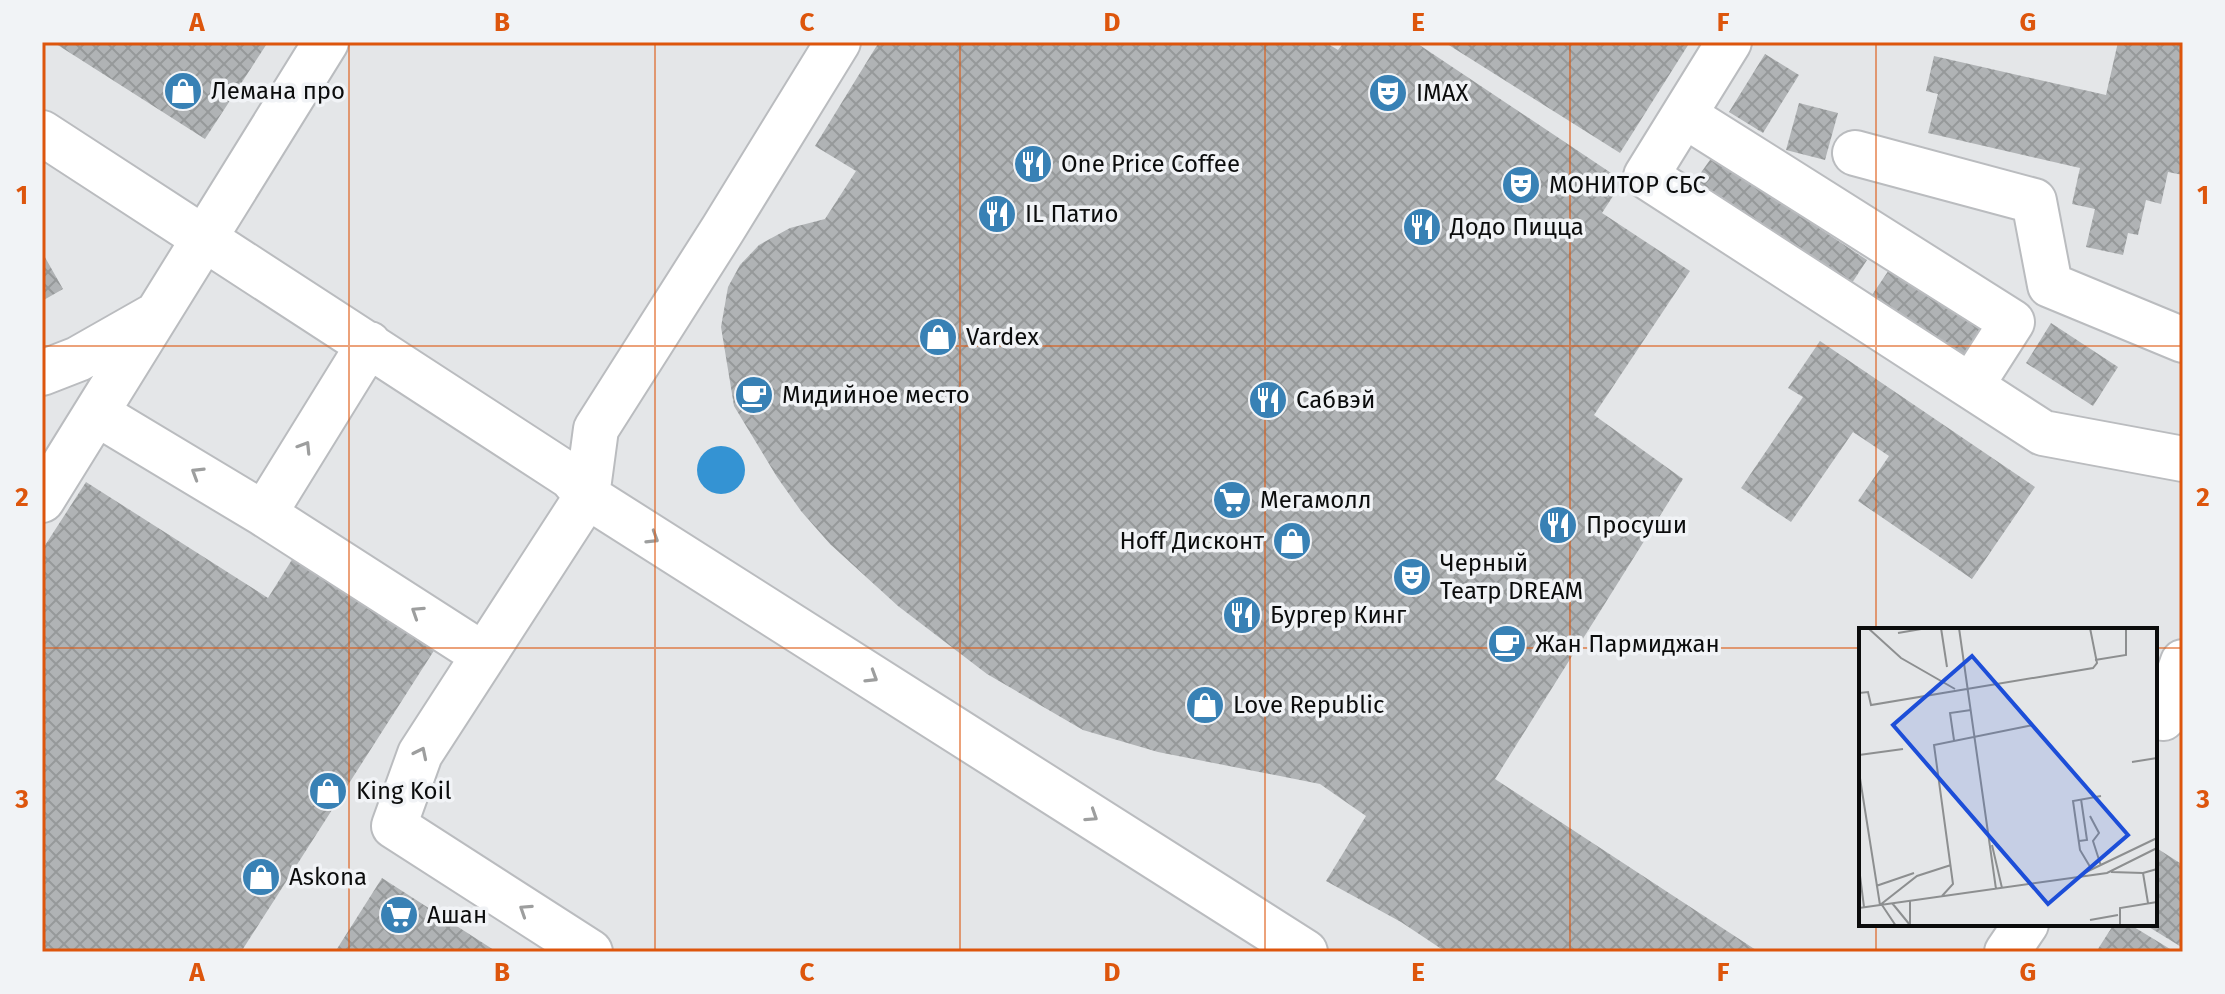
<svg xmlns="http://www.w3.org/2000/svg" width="2225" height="994" font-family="'Fira Sans',sans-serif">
  <defs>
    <pattern id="building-cross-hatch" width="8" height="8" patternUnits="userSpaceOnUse" patternTransform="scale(2)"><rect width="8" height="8" fill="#b0b3b5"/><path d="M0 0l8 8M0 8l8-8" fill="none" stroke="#96999a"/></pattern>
  </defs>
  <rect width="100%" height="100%" fill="#e4e6e8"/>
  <path fill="#3493d3" d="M697 470a24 24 0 1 1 48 0a24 24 0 1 1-48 0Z"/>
  <path fill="url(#building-cross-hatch)" d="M53,42H268L205,139Z
    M879,42H1325L1338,50L1344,42H1415L1623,181L1602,213L1690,271L1594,415L1683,479L1495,779L1759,952H1446L1401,922L1326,881L1366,816L1320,784L1158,752L1083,730L987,674L898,606L830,544L801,511L777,477L734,406L721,327L728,287L740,265L759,245L790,228L825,219L856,171L815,146Z
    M1444,42H1690L1620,153Z
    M2118,42H2183V175L2168,172L2161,204L2146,200L2138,235L2128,233L2123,255L2086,247L2095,209L2072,204L2080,168L1928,133L1938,94L1926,91L1934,56L2106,95Z
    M1765,54L1799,75L1763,133L1729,112Z
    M1799,103L1838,113L1825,160L1786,150Z
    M1712,157L1867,260L1850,286L1693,184Z
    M42,252L63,289L42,301Z
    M1895,261L1993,328L1970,362L1872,295Z
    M2051,323L2118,367L2093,406L2026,363Z
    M1820,341L2035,487L1972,579L1858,501L1889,456L1853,432L1791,522L1741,488L1803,397L1788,388Z
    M86,482L268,598L293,558L435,649L241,952H42V550Z
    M2158,849L2183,865V948L2144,924H2155V854Z
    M382,878L497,952H335Z
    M2114,924H2129L2175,952H2096Z"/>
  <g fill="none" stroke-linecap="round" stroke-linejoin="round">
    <defs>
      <path id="minor" d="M1729,42L1646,176L2043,433L2183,459
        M1684,115L2012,322L1971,386
        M42,133L571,477L587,496L1305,952
        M1855,153L2034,201L2050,285L2183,340
        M369,344L264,514L482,654
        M42,373L78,359L152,317
        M96,413L264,514
        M42,500L326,42
        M590,952L394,826L420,754L587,496L596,429L723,229L838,42"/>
      <path id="major" d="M2163,718L2183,662
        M2007,952L2026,924"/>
    </defs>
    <use href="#minor" stroke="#babcbf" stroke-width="48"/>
    <use href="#major" stroke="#babcbf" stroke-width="48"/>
    <use href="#minor" stroke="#fff" stroke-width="44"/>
    <use href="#major" stroke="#fff" stroke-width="44"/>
  </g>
  <defs><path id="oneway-chevron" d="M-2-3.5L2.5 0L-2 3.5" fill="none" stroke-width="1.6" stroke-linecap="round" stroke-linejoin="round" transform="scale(2)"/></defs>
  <g stroke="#9d9e9e">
    <use href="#oneway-chevron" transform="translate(305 447) rotate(-58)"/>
    <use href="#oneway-chevron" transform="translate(197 473) rotate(-148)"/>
    <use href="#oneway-chevron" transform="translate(653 538) rotate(32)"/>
    <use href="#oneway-chevron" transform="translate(417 612) rotate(-147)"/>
    <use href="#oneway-chevron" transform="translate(872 677) rotate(32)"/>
    <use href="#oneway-chevron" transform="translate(421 753) rotate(-64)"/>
    <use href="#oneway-chevron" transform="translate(1092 816) rotate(33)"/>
    <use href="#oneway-chevron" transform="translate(525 910) rotate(-147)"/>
  </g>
  <path fill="none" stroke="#dd550c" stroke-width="2" stroke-opacity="0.55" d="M349,42V952M655,42V952M960,42V952M1265,42V952M1570,42V952M1876,42V630M42,346H2183M42,648H1861M2155,648H2183M1876,924V952"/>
  <defs>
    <symbol id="shop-disc" viewBox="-11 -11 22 22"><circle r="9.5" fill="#3881b5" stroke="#f1f3f6"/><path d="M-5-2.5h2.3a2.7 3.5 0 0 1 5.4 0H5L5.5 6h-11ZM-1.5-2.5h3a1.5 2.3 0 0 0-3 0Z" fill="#fff"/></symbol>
    <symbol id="theatre-disc" viewBox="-11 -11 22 22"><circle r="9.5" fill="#3881b5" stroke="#f1f3f6"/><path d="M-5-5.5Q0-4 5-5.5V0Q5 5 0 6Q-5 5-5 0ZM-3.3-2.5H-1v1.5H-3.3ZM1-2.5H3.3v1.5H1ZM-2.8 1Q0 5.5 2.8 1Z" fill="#fff"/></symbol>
    <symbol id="restaurant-disc" viewBox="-11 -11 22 22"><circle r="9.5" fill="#3881b5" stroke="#f1f3f6"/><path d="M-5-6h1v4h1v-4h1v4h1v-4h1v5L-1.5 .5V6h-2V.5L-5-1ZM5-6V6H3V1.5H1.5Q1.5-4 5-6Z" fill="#fff"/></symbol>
    <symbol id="cafe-disc" viewBox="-11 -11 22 22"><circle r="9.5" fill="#3881b5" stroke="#f1f3f6"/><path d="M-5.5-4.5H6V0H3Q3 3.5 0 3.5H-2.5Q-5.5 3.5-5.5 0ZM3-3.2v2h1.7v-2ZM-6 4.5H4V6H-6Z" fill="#fff"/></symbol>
    <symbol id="supermarket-disc" viewBox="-11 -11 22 22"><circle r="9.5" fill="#3881b5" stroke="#f1f3f6"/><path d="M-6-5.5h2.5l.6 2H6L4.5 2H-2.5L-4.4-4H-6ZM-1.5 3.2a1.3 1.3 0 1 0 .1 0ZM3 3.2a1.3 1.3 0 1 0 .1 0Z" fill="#fff"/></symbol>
  </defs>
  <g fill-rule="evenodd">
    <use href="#shop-disc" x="161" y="69" width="44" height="44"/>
    <use href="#theatre-disc" x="1366" y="71" width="44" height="44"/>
    <use href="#restaurant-disc" x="1011" y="142" width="44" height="44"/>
    <use href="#theatre-disc" x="1499" y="163" width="44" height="44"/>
    <use href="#restaurant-disc" x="975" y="192" width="44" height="44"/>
    <use href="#restaurant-disc" x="1400" y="205" width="44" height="44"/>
    <use href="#shop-disc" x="916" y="315" width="44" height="44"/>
    <use href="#cafe-disc" x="732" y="373" width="44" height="44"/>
    <use href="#restaurant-disc" x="1246" y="378" width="44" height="44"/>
    <use href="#supermarket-disc" x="1210" y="478" width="44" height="44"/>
    <use href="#restaurant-disc" x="1536" y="503" width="44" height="44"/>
    <use href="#shop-disc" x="1270" y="519" width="44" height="44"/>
    <use href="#theatre-disc" x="1390" y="555" width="44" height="44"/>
    <use href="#restaurant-disc" x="1220" y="593" width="44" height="44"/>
    <use href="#cafe-disc" x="1485" y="622" width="44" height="44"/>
    <use href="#shop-disc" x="1183" y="683" width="44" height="44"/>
    <use href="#shop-disc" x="306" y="769" width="44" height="44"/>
    <use href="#shop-disc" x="239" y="855" width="44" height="44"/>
    <use href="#supermarket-disc" x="377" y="893" width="44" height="44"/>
  </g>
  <g text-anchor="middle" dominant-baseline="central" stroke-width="7" stroke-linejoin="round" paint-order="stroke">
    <g font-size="24" fill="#0b0c0c" stroke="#f1f3f6" text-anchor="start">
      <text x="211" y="91">Лемана про</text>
      <text x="1416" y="93">IMAX</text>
      <text x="1061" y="164">One Price Coffee</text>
      <text x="1549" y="185">МОНИТОР СБС</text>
      <text x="1025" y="214">IL Патио</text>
      <text x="1450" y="227">Додо Пицца</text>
      <text x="966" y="337">Vardex</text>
      <text x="782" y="395">Мидийное место</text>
      <text x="1296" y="400">Сабвэй</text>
      <text x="1260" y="500">Мегамолл</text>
      <text x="1586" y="525">Просуши</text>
      <text x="1264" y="541" text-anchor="end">Hoff Дисконт</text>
      <text x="1440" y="563">Черный<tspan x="1440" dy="28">Театр DREAM</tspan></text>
      <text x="1270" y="615">Бургер Кинг</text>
      <text x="1535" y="644">Жан Пармиджан</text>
      <text x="1233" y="705">Love Republic</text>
      <text x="356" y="791">King Koil</text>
      <text x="289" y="877">Askona</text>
      <text x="427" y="915">Ашан</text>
    </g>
  </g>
  <g transform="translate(1859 628)">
    <rect width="298" height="298" fill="#e4e6e8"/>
    <path fill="none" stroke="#8d8f90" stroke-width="2" d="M9,0L42,30L96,61M82,0L88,39M100,0L137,261M39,5L68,0M236,32L267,27V0M0,65L9,64L12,77L234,40L238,35L231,0M95,112L91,85L112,82M0,127L44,121M273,134L298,130M0,144L21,277M231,188L240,205L234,213L242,238M220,213L228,212L222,171M133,217L143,260M0,240L5,279M233,242L221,222L214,173L242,168M252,244L284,245M223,246L298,210M17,258L55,245M83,268L94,256L75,117L174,97M51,273V298M33,275L51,297M289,275L284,245L298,241M21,277L58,248L92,237M23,277L37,298M0,280L248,245L298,220M231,292L259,287M261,298V280L298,274"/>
    <path fill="#1d4ed8" fill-opacity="0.15" stroke="#1d4ed8" stroke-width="4" d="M113,28L269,207L189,276L34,97Z"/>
    <rect width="298" height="298" fill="none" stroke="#0b0c0c" stroke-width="4"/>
  </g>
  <rect width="2225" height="994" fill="none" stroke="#f1f3f6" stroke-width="88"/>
  <rect x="44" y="44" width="2137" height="906" fill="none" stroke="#dd550c" stroke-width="3"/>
  <g font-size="26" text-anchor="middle" font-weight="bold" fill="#dd550c">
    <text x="197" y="31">A</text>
    <text x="502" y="31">B</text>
    <text x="807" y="31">C</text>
    <text x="1112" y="31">D</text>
    <text x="1418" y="31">E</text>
    <text x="1723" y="31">F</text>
    <text x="2028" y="31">G</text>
    <text x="22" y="204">1</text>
    <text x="2203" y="204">1</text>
    <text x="22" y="506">2</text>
    <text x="2203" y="506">2</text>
    <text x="22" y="808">3</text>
    <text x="2203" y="808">3</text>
    <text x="197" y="981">A</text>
    <text x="502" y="981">B</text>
    <text x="807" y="981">C</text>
    <text x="1112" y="981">D</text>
    <text x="1418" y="981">E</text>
    <text x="1723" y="981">F</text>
    <text x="2028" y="981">G</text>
  </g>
</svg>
